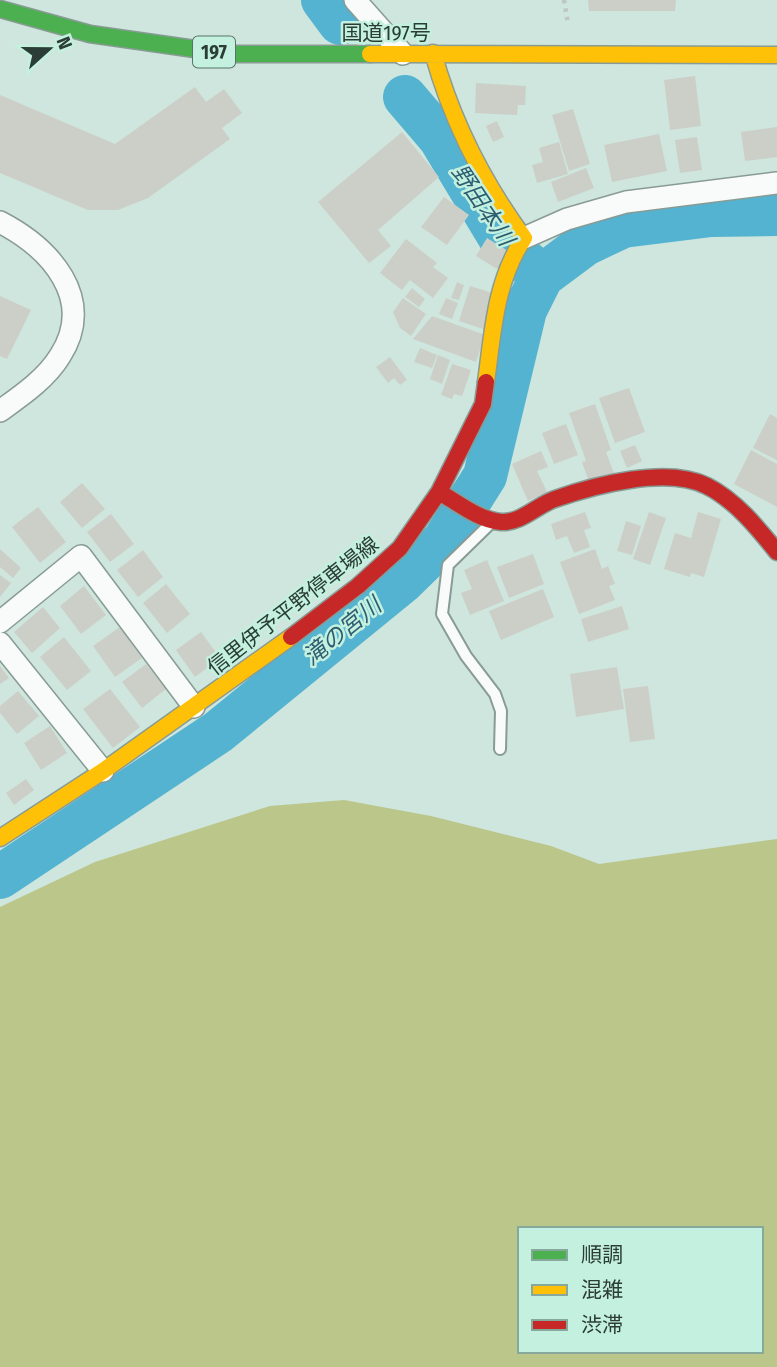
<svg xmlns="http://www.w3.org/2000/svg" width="777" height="1367" font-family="'Fira Sans Condensed','Noto Sans JP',sans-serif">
  <rect width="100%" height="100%" fill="#cee6dd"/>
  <path fill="#bbc68b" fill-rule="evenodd" d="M344,800L431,816L551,846L599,864L777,839V1367H0V907L95,862L270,806ZM520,1229H761V1351H520Z"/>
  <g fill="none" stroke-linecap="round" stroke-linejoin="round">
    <path stroke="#53b3d0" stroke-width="44" d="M323,0L340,23
      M405,97L440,138L502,241L542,276
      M0,877L218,732L402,582L444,541L485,476L525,310L542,276L585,244L623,226L711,215L777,214"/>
  </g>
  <path fill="#cccfc8" d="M588,0H676L675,11H589Z
    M695,76L701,126L670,130L664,80Z
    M476,83L526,86L525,105H518L517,115L475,113Z
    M195,87L206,102L224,89L242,113L222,128L230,139L148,198L118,210H88L0,173V95L115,144Z
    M573,109L590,164L569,171L552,115Z
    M497,121L504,137L493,142L486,126Z
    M777,127V157L745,161L741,132Z
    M402,132L439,177L378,230L391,246L369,263L318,202Z
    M659,134L667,171L612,182L604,145Z
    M697,137L702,170L680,173L675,140Z
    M559,142L568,174L537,183L532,165L543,162L539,148Z
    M586,168L594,188L558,202L551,182Z
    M444,197L469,215L447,245L421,227Z
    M487,238L508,251L497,269L476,256Z
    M406,239L437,263L433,267L448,278L433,298L410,280L402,290L380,273Z
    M457,282L464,285L459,300L451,298Z
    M470,286L496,294L486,330L459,321Z
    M412,288L425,299L419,307L405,297Z
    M0,296L31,310L7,359L0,356Z
    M403,298L426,314L411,336L400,328L393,312Z
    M446,298L458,303L452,319L439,314Z
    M432,316L485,335L476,362L413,339Z
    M420,348L437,355L432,368L414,362Z
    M438,355L450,360L442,384L430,379Z
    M390,357L407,380L400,385L394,378L388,383L376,367Z
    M452,364L471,370L462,396L454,394L452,399L441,395Z
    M629,388L645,432L615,443L599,398Z
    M595,404L611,450L606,452L615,476L589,482L582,462L586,461L569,413Z
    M770,414L777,418V460L753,448Z
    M566,424L578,455L554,464L542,433Z
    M635,445L642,461L627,468L620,451Z
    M751,450L777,464V507L734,484Z
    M541,451L548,467L537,471L547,492L528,501L512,464Z
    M82,483L105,509L82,528L60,502Z
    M38,507L66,542L40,563L12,527Z
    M585,512L591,528L584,530L590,547L574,553L567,536L556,540L551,524Z
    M649,512L666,518L650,565L633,559Z
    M698,512L721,519L704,577L691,573L690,577L664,569L675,533L691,538Z
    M111,514L134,544L110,562L87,532Z
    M626,521L641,526L632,555L617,551Z
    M0,549L21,568L13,578L0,567Z
    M595,549L602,569L608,566L615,584L609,586L615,600L579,614L560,562Z
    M143,550L163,577L138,597L117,570Z
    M533,554L544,584L509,598L497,567Z
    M487,560L504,601L470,615L461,593L472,589L464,570Z
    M0,575L11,583L0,597Z
    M166,584L190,614L167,633L143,603Z
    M84,586L106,615L81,634L60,606Z
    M543,589L554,617L501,640L489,611Z
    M622,606L629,629L588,642L581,619Z
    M43,607L60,628L32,653L14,632Z
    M120,627L142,658L115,677L93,646Z
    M201,632L220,658L195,677L176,650Z
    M64,637L91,671L67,690L40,657Z
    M146,664L166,689L142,708L122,682Z
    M0,666L9,678L0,684Z
    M617,667L624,709L576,717L570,674Z
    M648,686L655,739L630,742L623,689Z
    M110,689L140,727L113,748L83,709Z
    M18,691L39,716L17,734L0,713V706Z
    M50,726L67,753L41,770L24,743Z
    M26,779L34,790L14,805L6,793Z"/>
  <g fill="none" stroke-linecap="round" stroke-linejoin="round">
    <defs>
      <path id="lane" d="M490,524L448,565L442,614L466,656L495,694L501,711L500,749"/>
      <path id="street" d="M355,0L403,54
        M0,222C50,248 97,299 60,356C46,379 21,396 0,411
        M524,238L567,219L626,202L777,183
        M0,622L81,556L194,707
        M0,643L103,771"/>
      <path id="fast" d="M0,9L90,34L230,54H370"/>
      <path id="slow" d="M433,53C452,121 482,181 524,238C495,282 493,331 486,382
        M370,54L777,55
        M0,838L103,771L291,637"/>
      <path id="jam" d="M439,492C458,503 479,520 501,522C522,523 537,505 555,499C595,485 667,466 707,486C735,500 758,528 777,552
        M291,637L358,586L400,548L439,492L483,404L486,382"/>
    </defs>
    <use href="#lane" stroke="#889b94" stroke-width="14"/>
    <use href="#street" stroke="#889b94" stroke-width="24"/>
    <use href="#fast" stroke="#889b94" stroke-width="19"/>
    <use href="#slow" stroke="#889b94" stroke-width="19"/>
    <use href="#jam" stroke="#889b94" stroke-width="19"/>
    <path stroke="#bec7c4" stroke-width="4.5" stroke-dasharray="3.5 5" stroke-linecap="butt" d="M564,0L568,24"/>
    <use href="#lane" stroke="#f8fbfa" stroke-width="10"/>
    <use href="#street" stroke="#f8fbfa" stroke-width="21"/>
    <use href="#fast" stroke="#4caf50" stroke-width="16"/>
    <use href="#slow" stroke="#ffc107" stroke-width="16"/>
    <use href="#jam" stroke="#c62828" stroke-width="16"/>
  </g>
  <g text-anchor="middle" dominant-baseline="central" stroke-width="5" stroke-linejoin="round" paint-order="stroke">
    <rect fill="#c4f1df" stroke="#597369" stroke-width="2" x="193" y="36.5" width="42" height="31" rx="5"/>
    <g font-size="19" font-weight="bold" fill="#2b3d36">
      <text x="214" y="52">197</text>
    </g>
    <g font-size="21" fill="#2b3d36" stroke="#c4f1df">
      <text x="386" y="33">国道197号</text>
      <text transform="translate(293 606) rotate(-38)">信里伊予平野停車場線</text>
    </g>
    <g font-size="23" font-style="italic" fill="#2e5d71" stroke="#c4f1df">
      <text transform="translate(483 205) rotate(56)">野田本川</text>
      <text transform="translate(342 631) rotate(-39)">滝の宮川</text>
    </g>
  </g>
  <rect x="518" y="1227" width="245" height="126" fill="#c4f1df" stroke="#87a99b" stroke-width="2"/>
  <rect x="532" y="1250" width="35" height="10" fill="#4caf50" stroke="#87a99b" stroke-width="2"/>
  <text x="581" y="1262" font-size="21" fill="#2b3d36">順調</text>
  <rect x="532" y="1285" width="35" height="10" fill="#ffc107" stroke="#87a99b" stroke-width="2"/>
  <text x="581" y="1297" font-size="21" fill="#2b3d36">混雑</text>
  <rect x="532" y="1320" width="35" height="10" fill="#c62828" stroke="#87a99b" stroke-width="2"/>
  <text x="581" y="1332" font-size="21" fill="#2b3d36">渋滞</text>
  <g transform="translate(49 49) rotate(69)" stroke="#c4f1df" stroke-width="5" paint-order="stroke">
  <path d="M0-5L12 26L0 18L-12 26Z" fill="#2b3d36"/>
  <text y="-10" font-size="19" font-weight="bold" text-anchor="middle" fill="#2b3d36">N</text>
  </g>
</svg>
